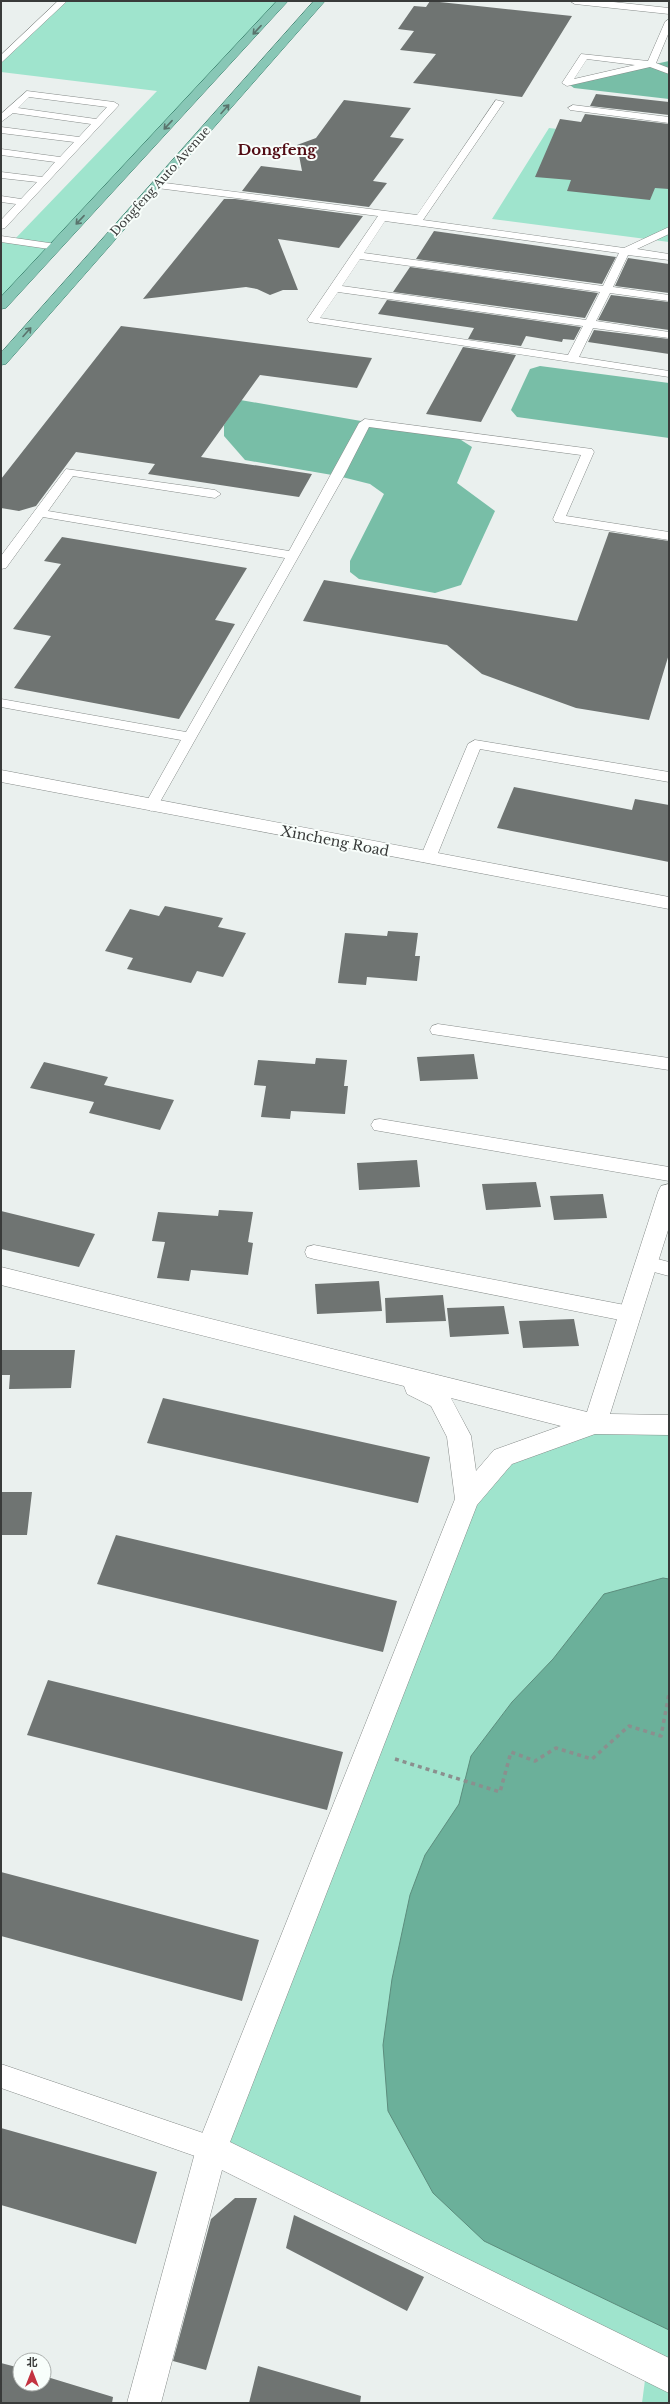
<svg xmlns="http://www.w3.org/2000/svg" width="670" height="2404" font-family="'Libre Baskerville','Noto Sans SC',serif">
  <rect width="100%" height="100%" fill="#eaf0ee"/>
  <path fill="#9fe4cd" d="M63,1H283L1,305V239L13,241L157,91L1,72V60Z
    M549,128L669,142V242L492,219Z
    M595,1424L669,1425V2403H642L647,2365L212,2149L467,1499L503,1457Z"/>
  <path fill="#78bea7" d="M669,61V99L574,88L567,83Z
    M540,366L669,383V438L517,417L511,410L530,369Z
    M195,392L458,438L472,447L457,483L495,511L461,585L435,593L359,579L350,572V561L384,494L370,484L338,476L245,460L224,436V425L232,413Z"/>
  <path fill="#6bb09a" stroke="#5c8d7d" d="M663,1578L669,1579V2330L484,2241L433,2193L388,2111L383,2045L392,1979L410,1895L425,1855L459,1804L471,1756L512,1702L553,1659L604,1594Z"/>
  <path fill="#6f7472" d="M430,1L487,7L572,16L522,97L413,83L436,54L400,50L414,31L398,29L414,6L426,7Z
    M596,94L669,102V115L590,106Z
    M344,100L411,108L390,137L404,139L373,181L387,183L369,207L242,191L261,166L302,171L297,145L316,138Z
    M585,114L669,124V189L655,188L650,200L567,191L571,180L535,177L560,119L581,122Z
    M224,199H235L363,216L339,248L278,239L298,290H283L270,295L257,289L246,287L143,299Z
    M434,231L616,257L602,284L416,259Z
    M628,258L669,264V293L615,286Z
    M410,267L598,293L585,318L393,292Z
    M611,295L669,302V330L598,320Z
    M387,300L581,327L574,340L563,339L562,342L526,336L521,346L468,339L474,328L378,314Z
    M121,326L169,332L372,358L357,388L260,375L201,457L312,474L299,497L148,474L155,464L76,452L36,506L19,511L1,508V479Z
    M594,330L669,339V354L588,342Z
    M463,347L516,355L481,422L426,414Z
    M609,532L669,541V654L649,720L576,708L482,674L447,645L303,621L324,580L577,621Z
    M62,537L247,568L215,620L235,624L179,719L14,688L51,636L13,629L61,564L44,561Z
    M514,787L632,810L635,799L669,805V862L497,828Z
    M165,906L223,918L218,927L246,933L223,977L197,971L191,983L127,969L133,958L105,951L130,909L159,916Z
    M388,931L418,933L415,956H420L417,981L367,977L366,985L338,983L345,933L387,936Z
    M474,1054L478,1079L420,1081L417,1057Z
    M316,1058L347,1060L344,1086H348L345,1114L291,1111L290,1119L261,1117L266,1086L254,1085L258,1060L315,1064Z
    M44,1062L108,1077L104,1085L174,1100L160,1130L89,1113L94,1102L30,1088Z
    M417,1160L420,1187L359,1190L357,1163Z
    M536,1182L541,1207L486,1210L482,1184Z
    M603,1194L607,1218L554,1220L550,1196Z
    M219,1210L253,1212L248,1242L253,1243L248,1275L191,1270L189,1281L157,1278L165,1242L152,1241L158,1212L218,1216Z
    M1,1211L95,1234L79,1267L1,1249Z
    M379,1281L382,1311L317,1314L315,1284Z
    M443,1295L446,1321L386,1323L385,1298Z
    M504,1306L509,1334L450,1337L447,1308Z
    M574,1319L579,1346L523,1348L519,1321Z
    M1,1350H75L71,1388L9,1389L10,1375H1Z
    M163,1398L430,1457L418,1503L147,1443Z
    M1,1492H32L27,1535H1Z
    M116,1535L397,1601L383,1652L97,1584Z
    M48,1680L343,1752L327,1810L27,1735Z
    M1,1872L259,1940L242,2001L1,1936Z
    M1,2128L157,2172L136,2244L1,2205Z
    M235,2198H257L206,2370L173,2361L211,2219Z
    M294,2215L424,2277L407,2311L286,2248Z
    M1,2363L20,2368V2384H44V2376L113,2397L112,2403H1Z
    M258,2366L361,2396L360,2403H249Z"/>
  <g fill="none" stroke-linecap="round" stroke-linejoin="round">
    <defs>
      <path id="lane" d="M58,1H67L1,63V55Z
        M669,19V32L656,63L669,68V74L650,67L567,86L562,83L581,54L648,61L665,22ZM587,59L635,65L574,79Z
        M27,91L114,102L119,105L5,228L1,229V220L16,204L1,202V196L21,199L37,182L1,178V172L42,177L55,162L1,155V149L60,157L74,142L1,133V127L79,137L91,124L13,113L1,122V114ZM29,97L107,107L96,119L18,108Z
        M496,100L504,102L423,220L624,248L669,227V234L637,249L669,254V260L628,255L613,287L669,295V301L610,293L596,321L669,332V338L593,328L579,357L669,371V377L309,322L307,320L378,216L157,188L152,185L157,182L417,215ZM385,221L619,253L603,286L364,253ZM360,259L600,292L586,320L342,286ZM338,292L583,326L568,355L320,318Z
        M573,105L669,117V123L570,110L568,108Z
        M1,236L56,244L61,247L56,250L1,242Z
        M365,419L592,449L594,452L566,516L669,532V540L555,522L553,519L581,455L369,427L344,476L156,809L151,811L144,806L181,740L1,707V699L186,732L285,558L43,517L6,568L1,569V556L66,469L215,490L221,494L215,498L73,476L48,511L289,551L359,423Z
        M475,740L669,772V782L480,749L436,858L433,862H423L420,858L468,744Z
        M438,1024L669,1058V1070L432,1034L430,1030L432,1026Z
        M380,1119L669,1167V1181L374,1130L371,1125L374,1120Z
        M314,1245L630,1306L637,1309L639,1314L637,1319L630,1322L314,1259L307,1257L305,1252L307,1247Z
        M646,1256L669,1262V1276L639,1268L637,1263L639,1258Z
        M1,2064L212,2136L221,2140L225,2149L221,2158L212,2162L1,2088Z"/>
      <path id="street" d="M669,1184V1227L610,1414L669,1415V1435L595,1434L512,1464L477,1505L230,2142L669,2358V2393L222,2170L161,2403H127L196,2149L455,1499L447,1437L431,1406L407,1394L404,1386L1,1285V1267L587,1412L658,1192L661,1186ZM451,1398L561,1426L494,1450L476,1471L471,1436Z"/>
      <path id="secondary" d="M570,1H604L669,8V14L575,4Z
        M1,770L669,897V909L1,782Z"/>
      <path id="primary" d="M277,1H288L6,308L1,309V297Z
        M314,1H325L6,364L1,365V353Z"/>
    </defs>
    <use href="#lane" stroke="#878c8a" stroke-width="1"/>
    <use href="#street" stroke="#878c8a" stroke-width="1"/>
    <use href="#secondary" stroke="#878c8a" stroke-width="1"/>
    <use href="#primary" stroke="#387e6b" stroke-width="1"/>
    <path stroke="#8b8f8e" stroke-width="3.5" stroke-dasharray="4 4" stroke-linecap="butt" d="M395,1759L500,1792L511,1752L535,1761L556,1748L592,1759L629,1726L661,1736L669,1694"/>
    <use href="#lane" fill="#fff" fill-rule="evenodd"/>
    <use href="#street" fill="#fff" fill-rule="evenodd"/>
    <use href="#secondary" fill="#fff" fill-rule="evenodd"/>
    <use href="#primary" fill="#88c7b6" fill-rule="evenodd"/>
  </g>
  <defs><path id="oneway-shaft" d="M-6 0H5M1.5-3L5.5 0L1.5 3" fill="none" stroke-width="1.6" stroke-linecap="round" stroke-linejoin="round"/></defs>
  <g stroke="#59736c">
    <use href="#oneway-shaft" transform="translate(257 30) rotate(133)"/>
    <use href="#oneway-shaft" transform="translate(225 109) rotate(-48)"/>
    <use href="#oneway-shaft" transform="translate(168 125) rotate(133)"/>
    <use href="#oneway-shaft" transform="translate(80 220) rotate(133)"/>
    <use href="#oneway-shaft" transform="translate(27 332) rotate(-48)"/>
  </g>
  <g text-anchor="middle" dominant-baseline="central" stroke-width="4" stroke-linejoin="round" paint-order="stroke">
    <g font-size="12" fill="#393b3a" stroke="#f8fefb">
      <text transform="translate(160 181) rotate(-48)">Dongfeng Auto Avenue</text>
    </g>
    <g font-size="14" fill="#393b3a" stroke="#f8fefb">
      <text transform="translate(335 841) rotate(11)">Xincheng Road</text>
    </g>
    <g font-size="15" font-weight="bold" fill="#510b13" stroke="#f8fefb">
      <text x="277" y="149">Dongfeng</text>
    </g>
  </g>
  <rect width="670" height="2404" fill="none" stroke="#393b3a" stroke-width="4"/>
  <g transform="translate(32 2372)"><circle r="19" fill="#f8fefb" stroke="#acb0ae"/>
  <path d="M0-3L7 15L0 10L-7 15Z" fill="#c33340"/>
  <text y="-6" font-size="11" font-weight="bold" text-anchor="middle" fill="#393b3a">北</text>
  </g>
</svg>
